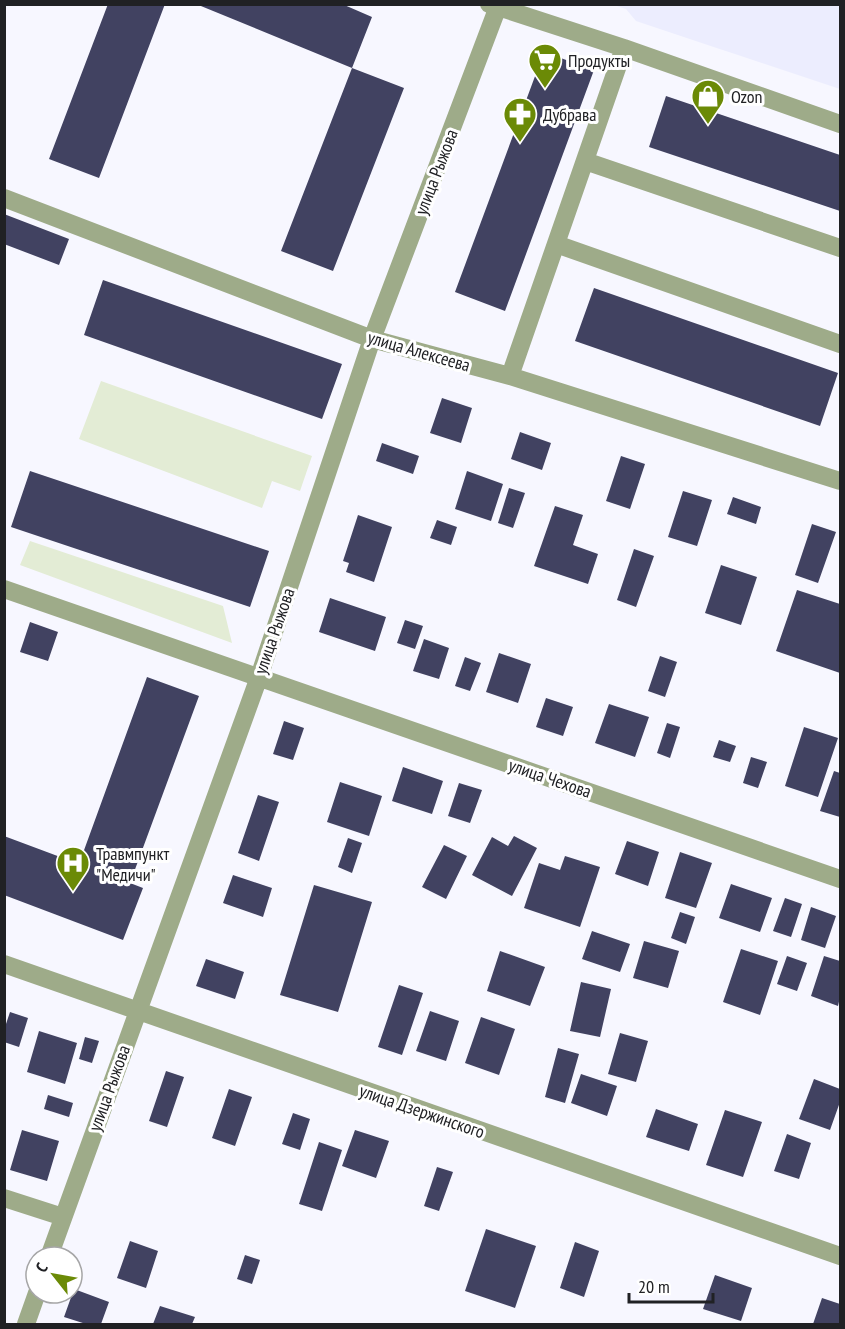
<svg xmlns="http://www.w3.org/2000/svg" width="845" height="1329" font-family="'PT Sans Narrow',sans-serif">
  <rect width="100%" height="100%" fill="#f7f7ff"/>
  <path fill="#ecedfe" d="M614,5H840V89L636,21L626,9Z"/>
  <path fill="#e3ecd5" d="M101,381L312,456L300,491L272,481L262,508L79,439Z
    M30,541L223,606L232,643L20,565Z"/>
  <path fill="#414261" d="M108,4H165L99,178L49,159Z
    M196,4H342L372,17L352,68Z
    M544,52L594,70L505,311L455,292Z
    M352,68L404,88L333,271L281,251Z
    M666,96L840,155V211L649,147Z
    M4,214L69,239L59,265L4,244Z
    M103,280L342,364L322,419L84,335Z
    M594,288L838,373L820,426L575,341Z
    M442,398L472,408L461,443L430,433Z
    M520,432L551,443L542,470L511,459Z
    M382,443L419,456L413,474L376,461Z
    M621,456L645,464L630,509L606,501Z
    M30,471L269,551L250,607L11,527Z
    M467,471L503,484L491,521L455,509Z
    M509,488L525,493L513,528L498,523Z
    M683,491L712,500L697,546L668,537Z
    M733,497L761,507L756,524L727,514Z
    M555,506L583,515L573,545L598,554L588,584L534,566Z
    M358,515L392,527L374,582L346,572L349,563L343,561Z
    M437,520L457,527L451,545L430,538Z
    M812,524L836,532L818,583L795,575Z
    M634,549L654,556L636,607L617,600Z
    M721,565L757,577L741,625L705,613Z
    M797,590L840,604V673L776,651Z
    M330,598L386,617L375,651L319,632Z
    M405,620L423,626L415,649L397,643Z
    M30,622L58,632L48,661L20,652Z
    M424,639L449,648L439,679L413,671Z
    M499,653L531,664L518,703L486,692Z
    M660,656L677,662L665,697L648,691Z
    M465,657L481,663L470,691L455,686Z
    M147,677L199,696L130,883L143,888L123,940L4,895V836L79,864Z
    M546,698L573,707L563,736L536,727Z
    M609,704L649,717L635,757L595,743Z
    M284,721L304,728L293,760L273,754Z
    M667,723L680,727L670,758L657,753Z
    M804,727L838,738L818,797L785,786Z
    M719,740L736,746L730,762L713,757Z
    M751,757L767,762L758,788L743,783Z
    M403,767L443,781L432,814L392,801Z
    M834,771L840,773V817L820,811Z
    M340,782L382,796L369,836L327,822Z
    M459,783L482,790L470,823L448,816Z
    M258,795L279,802L259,861L238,853Z
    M514,836L537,848L512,896L472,875L492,837L508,846Z
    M348,838L362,843L352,873L338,867Z
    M627,841L659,852L648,886L615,874Z
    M444,845L467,856L446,899L422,887Z
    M680,852L712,863L696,908L665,898Z
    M565,856L600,867L580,927L524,908L539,863L560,870Z
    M233,875L272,888L263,917L223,903Z
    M731,884L772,898L760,932L719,918Z
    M314,885L372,902L338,1012L280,995Z
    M785,898L802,904L791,937L773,931Z
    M811,907L836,916L825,948L801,940Z
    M680,912L695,917L686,944L671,938Z
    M592,931L630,944L620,972L582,959Z
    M644,941L679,951L668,988L633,978Z
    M741,949L778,961L760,1015L723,1002Z
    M500,951L545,967L530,1006L487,991Z
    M787,956L807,963L797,991L777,984Z
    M824,956L840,961V997L838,1006L811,996Z
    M206,959L244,972L235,999L196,986Z
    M581,982L611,989L600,1037L570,1031Z
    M399,985L423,993L402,1055L378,1047Z
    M430,1011L459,1021L446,1061L416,1051Z
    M10,1012L28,1018L19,1047L4,1042V1030Z
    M481,1017L515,1029L499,1075L465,1063Z
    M39,1031L77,1043L65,1084L27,1072Z
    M620,1033L648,1041L636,1082L608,1074Z
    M85,1037L99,1041L92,1063L79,1059Z
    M558,1048L579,1054L565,1103L545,1097Z
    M166,1071L184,1077L167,1127L149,1121Z
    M581,1074L617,1086L607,1116L571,1103Z
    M814,1079L840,1089V1102L830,1130L799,1119Z
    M229,1089L252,1097L235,1146L212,1138Z
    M48,1095L73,1103L69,1117L44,1109Z
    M656,1109L698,1124L689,1151L646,1137Z
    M725,1110L762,1122L743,1177L706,1165Z
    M293,1113L310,1119L300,1150L282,1144Z
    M22,1130L59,1141L47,1181L10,1170Z
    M355,1130L389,1141L376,1178L342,1166Z
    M787,1134L811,1143L799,1179L774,1171Z
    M319,1142L342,1150L322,1211L299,1204Z
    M437,1167L453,1172L439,1211L424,1206Z
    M486,1229L536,1246L515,1308L465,1291Z
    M130,1241L158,1251L146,1288L117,1278Z
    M575,1242L599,1251L584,1297L560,1288Z
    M245,1255L260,1260L252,1284L237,1279Z
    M715,1275L752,1288L741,1321L703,1309Z
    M74,1289L109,1302L101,1324H86L64,1317Z
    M822,1298L840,1304L839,1324H813Z
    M160,1306L195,1317L192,1324H153Z"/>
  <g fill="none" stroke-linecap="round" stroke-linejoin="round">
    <path stroke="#9eab89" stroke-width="18" d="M489,4L624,48L840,124
      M585,161L840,248
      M4,198L372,339L510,376L840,481
      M556,244L840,344
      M510,376L624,48
      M4,589L840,879
      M4,964L840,1256
      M4,1198L63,1217
      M49,1257L259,677L372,339L499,4
      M26,1324L37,1293"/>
  </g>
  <defs>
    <symbol id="supermarket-pin" viewBox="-11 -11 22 30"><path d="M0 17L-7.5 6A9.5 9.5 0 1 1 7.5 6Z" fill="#6b8a06" stroke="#fff"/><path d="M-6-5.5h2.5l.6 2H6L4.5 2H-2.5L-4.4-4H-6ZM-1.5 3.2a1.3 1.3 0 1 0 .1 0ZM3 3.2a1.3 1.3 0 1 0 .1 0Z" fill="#fff"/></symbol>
    <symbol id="shop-pin" viewBox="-11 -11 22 30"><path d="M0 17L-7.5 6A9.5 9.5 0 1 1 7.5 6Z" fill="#6b8a06" stroke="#fff"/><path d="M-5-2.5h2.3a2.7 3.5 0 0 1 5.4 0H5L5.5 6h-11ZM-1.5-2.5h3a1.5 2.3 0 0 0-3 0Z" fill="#fff"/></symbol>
    <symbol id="pharmacy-pin" viewBox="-11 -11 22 30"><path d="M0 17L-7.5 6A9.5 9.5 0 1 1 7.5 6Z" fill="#6b8a06" stroke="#fff"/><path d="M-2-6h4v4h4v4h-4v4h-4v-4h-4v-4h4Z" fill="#fff"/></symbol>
    <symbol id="hospital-pin" viewBox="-11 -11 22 30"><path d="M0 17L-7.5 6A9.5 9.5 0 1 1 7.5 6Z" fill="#6b8a06" stroke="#fff"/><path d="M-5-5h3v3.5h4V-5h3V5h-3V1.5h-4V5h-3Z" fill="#fff"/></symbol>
  </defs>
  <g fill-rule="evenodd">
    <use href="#supermarket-pin" x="526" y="41" width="38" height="52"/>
    <use href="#shop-pin" x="689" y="77" width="38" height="52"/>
    <use href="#pharmacy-pin" x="501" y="95" width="38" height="52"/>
    <use href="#hospital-pin" x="54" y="844" width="38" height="52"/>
  </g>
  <g text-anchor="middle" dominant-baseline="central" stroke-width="6" stroke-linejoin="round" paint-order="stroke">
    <g font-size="18" fill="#202124" stroke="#fff" text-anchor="start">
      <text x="568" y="60">Продукты</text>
      <text x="731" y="96">Ozon</text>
      <text x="543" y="114">Дубрава</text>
      <text x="96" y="853">Травмпункт<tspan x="96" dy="21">"Медичи"</tspan></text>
    </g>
    <g font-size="18" fill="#202124" stroke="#fff">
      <text transform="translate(436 172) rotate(-69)">улица Рыжова</text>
      <text transform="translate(419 351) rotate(16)">улица Алексеева</text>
      <text transform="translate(274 631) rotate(-71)">улица Рыжова</text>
      <text transform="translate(550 778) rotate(19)">улица Чехова</text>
      <text transform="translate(109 1088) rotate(-70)">улица Рыжова</text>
      <text transform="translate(422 1111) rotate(19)">улица Дзержинского</text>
    </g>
  </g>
  <rect width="845" height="1329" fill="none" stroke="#202124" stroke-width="12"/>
  <g transform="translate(54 1275) rotate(301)"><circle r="28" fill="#ffffff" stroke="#a6a6a7" stroke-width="1.5"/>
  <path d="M0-4.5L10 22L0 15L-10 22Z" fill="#6b8a06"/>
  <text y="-9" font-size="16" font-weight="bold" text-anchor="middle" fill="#202124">С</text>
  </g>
  <path d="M629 1293v9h84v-9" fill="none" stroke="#202124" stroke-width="3"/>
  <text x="638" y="1293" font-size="18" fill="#202124" stroke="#ffffff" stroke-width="4.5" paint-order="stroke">20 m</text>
</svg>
